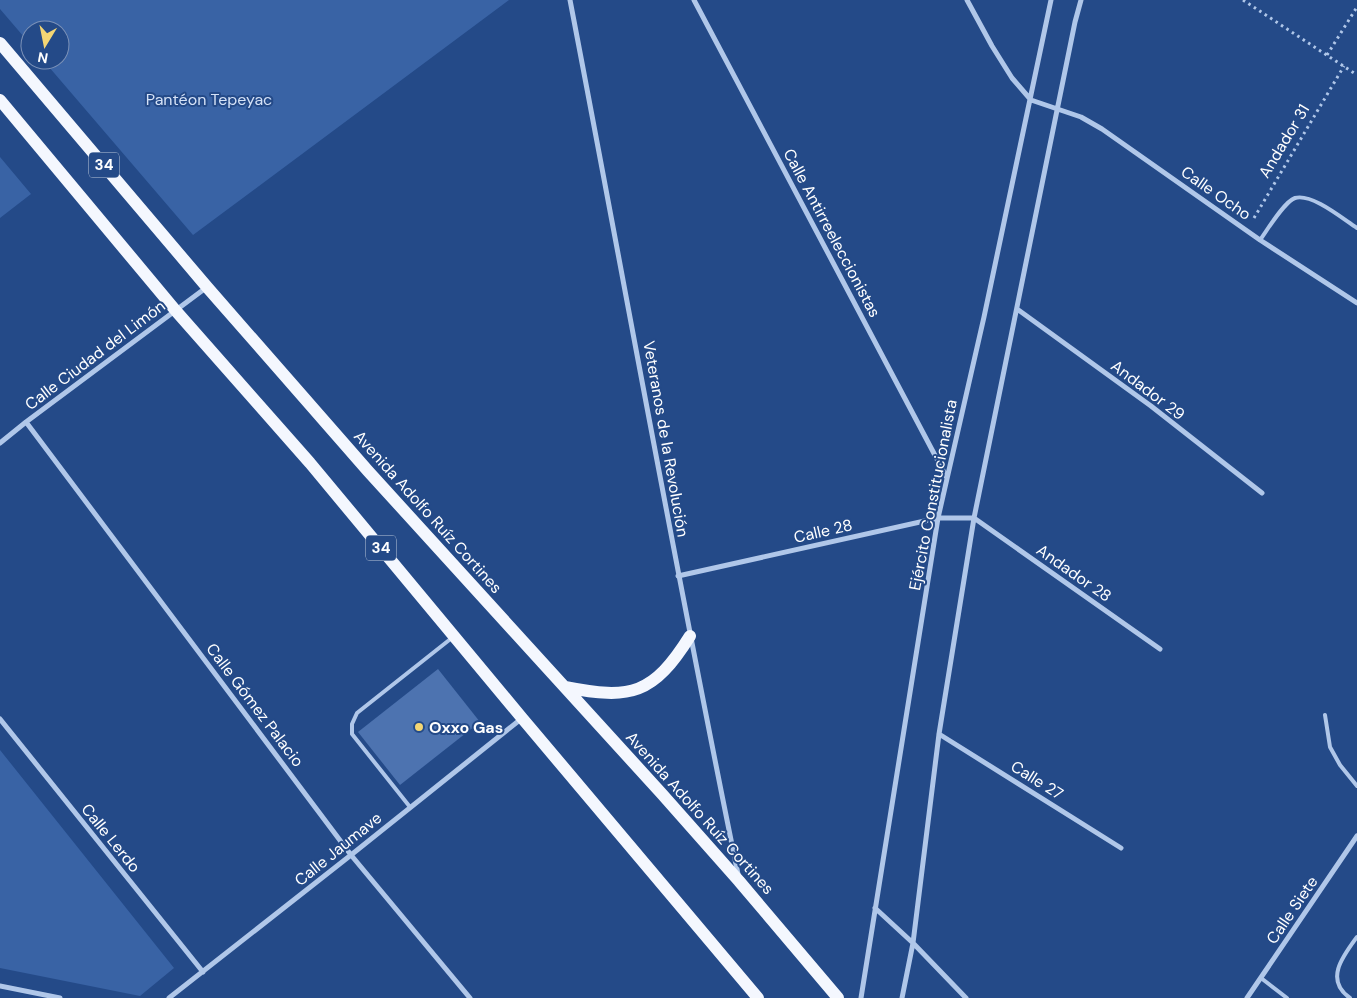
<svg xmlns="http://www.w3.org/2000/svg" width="1357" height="998" font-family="'DM Sans',sans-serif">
  <rect width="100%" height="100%" fill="#244a88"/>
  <path fill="#3963a5" d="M0,0H509L193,235L43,60H60V30H30V44L0,9Z
    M0,157L31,194L0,218Z
    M0,750L174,968L140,996L0,968Z"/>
  <path fill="#4d73b0" d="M438,669L480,722L400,785L358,732Z"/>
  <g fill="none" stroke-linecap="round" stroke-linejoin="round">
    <path stroke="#b0c7e9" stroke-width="3" stroke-dasharray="2.5 4" stroke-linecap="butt" d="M1243,0L1357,75
      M1327,55L1357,7
      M1254,218L1344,66"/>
    <path stroke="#b0c7e9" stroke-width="4" d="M1260,240C1268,229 1284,202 1295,198C1312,193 1343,219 1357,228
      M1325,715L1330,747L1340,765L1357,786
      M410,807L352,734V724L357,713L453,637
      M1261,978L1287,998
      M1350,998C1324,980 1343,956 1357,937"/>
    <path stroke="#b0c7e9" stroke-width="5" d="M570,0C626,291 678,583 738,874
      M694,0L947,478
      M967,0L992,46L1012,78L1031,100L1081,117L1102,129L1260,240L1357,303
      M1017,309L1151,406L1262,493
      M26,422L351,855L470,998
      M0,443L26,422L207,287
      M678,576L938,518H974L1160,649
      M0,719L203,972
      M939,734L1121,848
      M875,908L913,943L966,998
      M0,986L60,998
      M169,998L351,855L521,719
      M861,998L938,518L984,317L1051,0
      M902,998L913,943L939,734L974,518L1075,22L1081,0
      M1247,998L1357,836"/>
    <path stroke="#f4f7fe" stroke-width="12" d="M0,43L207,287L368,471L662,794L739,881L838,998
      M0,100L176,311L310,463L522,718L758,998
      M565,687C631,700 653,695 690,636"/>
  </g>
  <circle fill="#f4d674" stroke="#244a88" stroke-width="2" cx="419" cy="727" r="5"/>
  <g text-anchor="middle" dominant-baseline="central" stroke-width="4" stroke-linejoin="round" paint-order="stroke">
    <g fill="#244a88" stroke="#bdc9db" stroke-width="1">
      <rect x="89" y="152.5" width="30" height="25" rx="4"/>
      <rect x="366" y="535.5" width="30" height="25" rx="4"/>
    </g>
    <g font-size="15" font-weight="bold" fill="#fff">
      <text x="104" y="165">34</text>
      <text x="381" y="548">34</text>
    </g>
    <g font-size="16" fill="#d5e2f7" stroke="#244a88">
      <text x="209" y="99">Pantéon Tepeyac</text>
    </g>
    <g font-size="16" fill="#fff" stroke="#244a88">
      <text transform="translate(1284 141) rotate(-59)">Andador 31</text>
      <text transform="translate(1216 193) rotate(35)">Calle Ocho</text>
      <text transform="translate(832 233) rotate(62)">Calle Antirreeleccionistas</text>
      <text transform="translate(95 355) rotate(-37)">Calle Ciudad del Limón</text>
      <text transform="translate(1148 390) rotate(37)">Andador 29</text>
      <text transform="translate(666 439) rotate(80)">Veteranos de la Revolución</text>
      <text transform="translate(933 495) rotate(-79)">Ejército Constitucionalista</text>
      <text transform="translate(428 512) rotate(48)">Avenida Adolfo Ruíz Cortines</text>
      <text transform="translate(823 531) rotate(-13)">Calle 28</text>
      <text transform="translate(1074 573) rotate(35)">Andador 28</text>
      <text transform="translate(255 705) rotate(53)">Calle Gómez Palacio</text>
      <text transform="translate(1037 780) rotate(32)">Calle 27</text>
      <text transform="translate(700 813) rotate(48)">Avenida Adolfo Ruíz Cortines</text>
      <text transform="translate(111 838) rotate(51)">Calle Lerdo</text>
      <text transform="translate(338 849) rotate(-39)">Calle Jaumave</text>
      <text transform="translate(1292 910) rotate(-56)">Calle Siete</text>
    </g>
    <g font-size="16" font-weight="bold" fill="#fff" stroke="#244a88" text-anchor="start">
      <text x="429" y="727">Oxxo Gas</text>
    </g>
  </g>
  <g transform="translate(45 45) rotate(190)"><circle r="24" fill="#244a88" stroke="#7c92b8"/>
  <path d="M0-4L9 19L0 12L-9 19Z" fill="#f4d674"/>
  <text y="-8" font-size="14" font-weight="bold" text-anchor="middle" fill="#ffffff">N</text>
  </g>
</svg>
